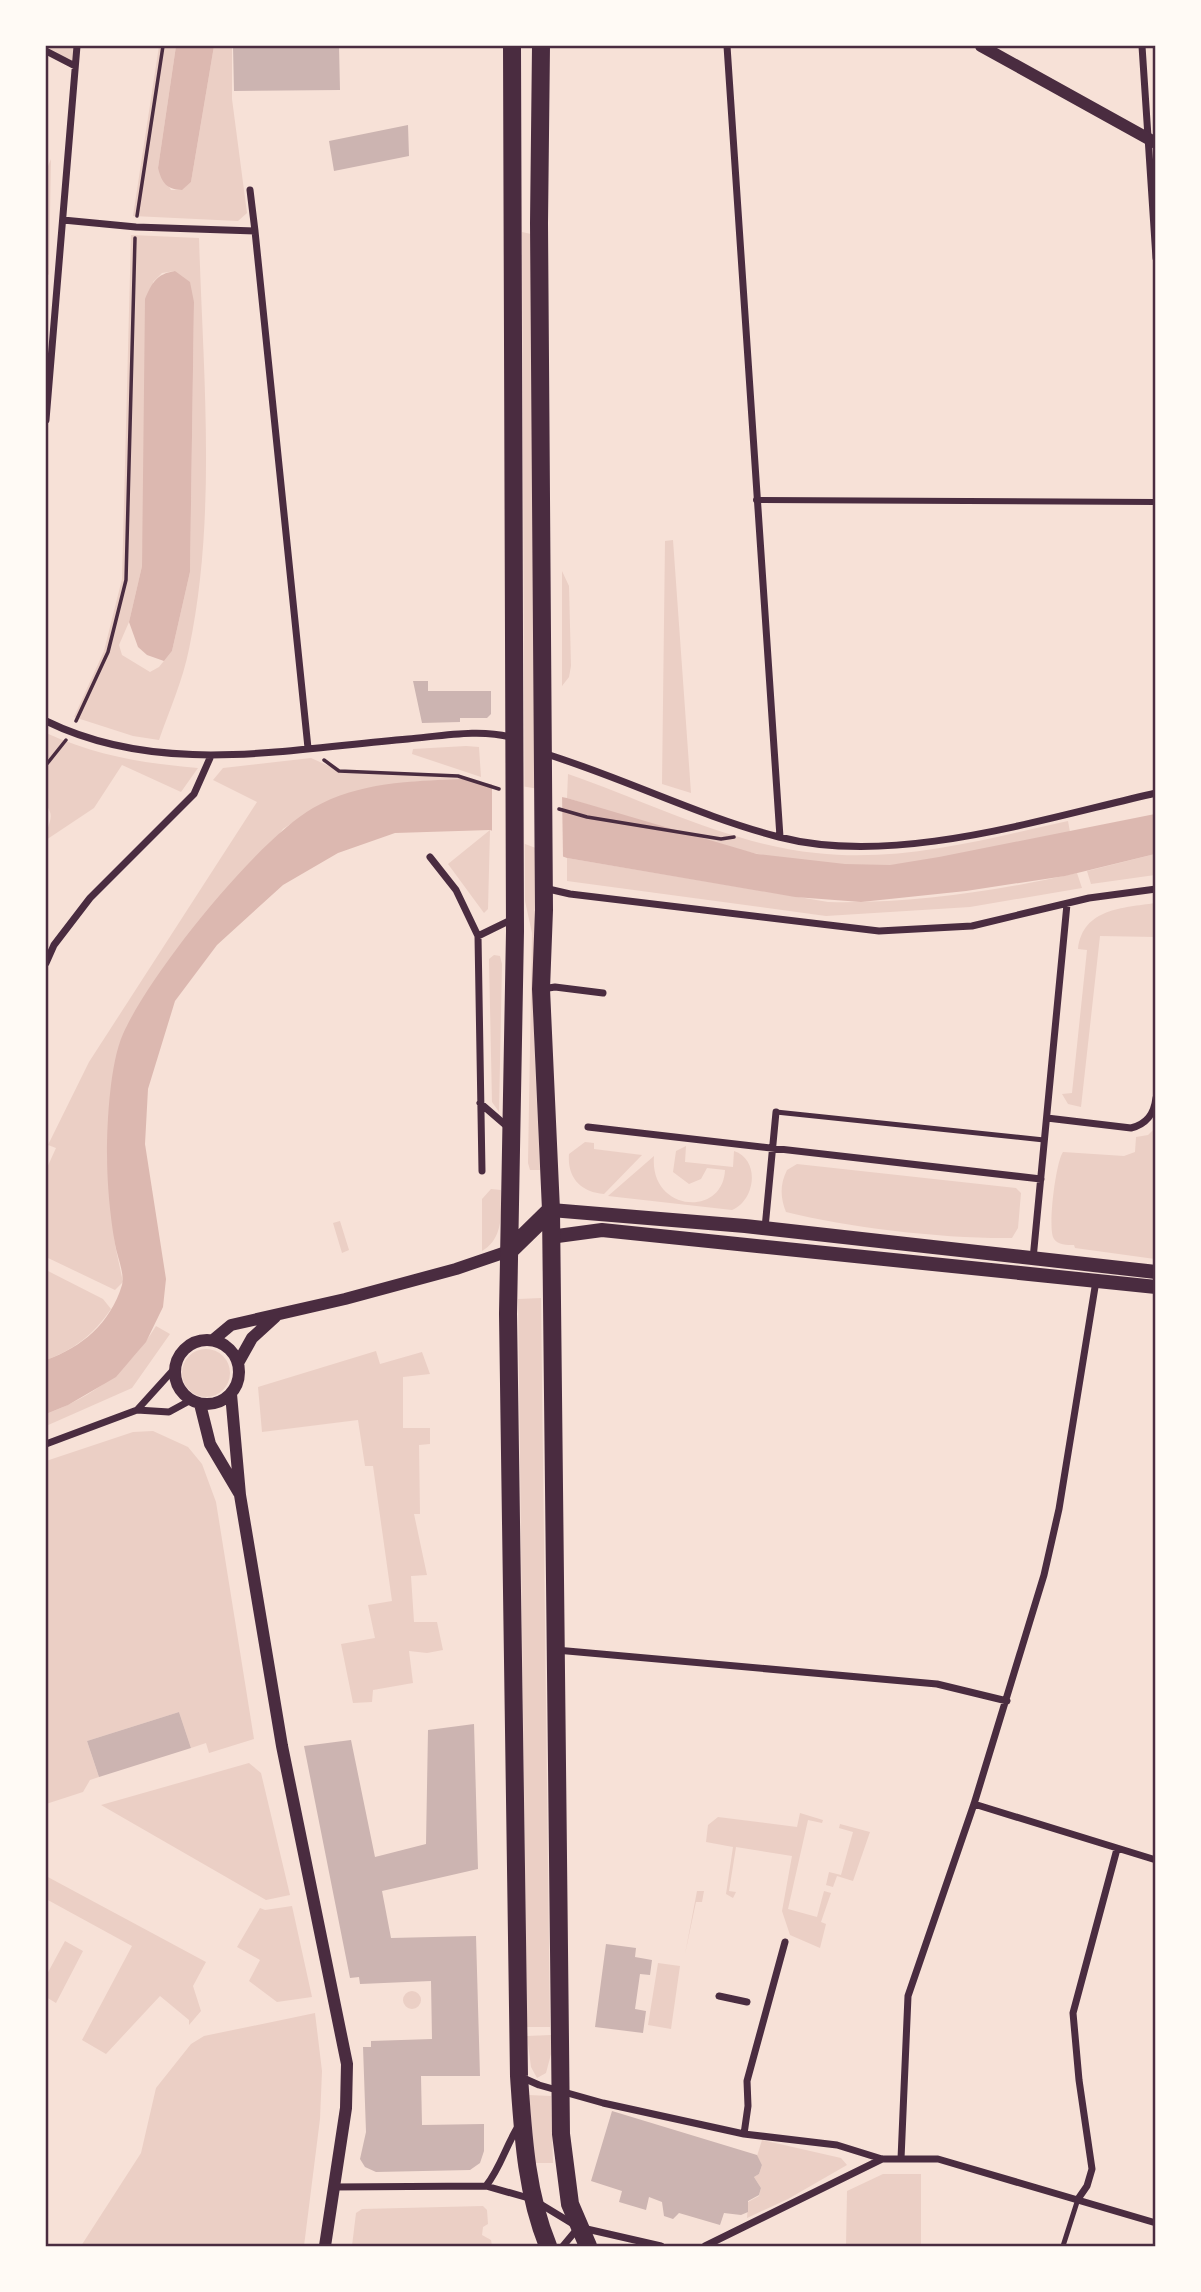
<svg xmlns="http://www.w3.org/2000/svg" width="1201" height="2292" font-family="Literata,serif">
  <rect width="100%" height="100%" fill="#f7e1d7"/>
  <path fill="#ebcfc5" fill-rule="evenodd" d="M46,46H77L75,66L46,51Z
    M159,46H176L158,168L171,190H181L191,182L214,46H232V99L247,213L238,221L133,216Z
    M51,159L49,275L46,273V171Z
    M522,232L531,234L536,929L533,1014L540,1170H530L528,1163L532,933L525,901Z
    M131,235L199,238C203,373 217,516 189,649C183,680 169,711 159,740L133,736L74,717L104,651L122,579ZM175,271L194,302L190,572L172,651L159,667L150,672L122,655L119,645L129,622L142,566L153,282L162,273Z
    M673,540L691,793L662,784L665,541Z
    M562,571L569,586L571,666L569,677L562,686Z
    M46,733C98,756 141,763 198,768L181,792L122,765L94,808L46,840C45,826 57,818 46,805Z
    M466,746L479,747L481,777L412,754L413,749Z
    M311,758L340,771L452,774L462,779C388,782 345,786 283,829L115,1070L107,1155L115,1245L123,1282L115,1290L46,1257V1170L56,1148L48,1145L89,1062L257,802L213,780L223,768Z
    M568,774C649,802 729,844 816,853C901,863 986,839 1068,821L1070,832C1011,844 952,859 892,865C789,875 664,829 567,798Z
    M490,830L488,909L484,913L448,864Z
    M1155,854V875L1091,884L1087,871Z
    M567,858L828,902C909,904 998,891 1077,873L1082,888L970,907L826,916L567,881Z
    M1155,903V937L1100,936L1081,1107L1068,1104L1062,1094L1072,1093L1087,950L1078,949C1083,908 1123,908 1155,903Z
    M494,955L500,956L502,964L499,1112L492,1102L489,959Z
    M1155,1128V1259L1075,1248L1074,1245C1067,1245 1058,1245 1054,1239C1047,1230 1056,1161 1063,1152L1124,1156L1135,1152L1136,1137L1148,1135Z
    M585,1142L594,1143V1149L642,1155L604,1194C581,1192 567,1178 569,1154Z
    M686,1146L685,1162L733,1167L734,1151C761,1160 755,1201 732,1210L608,1196L654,1156C649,1212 723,1218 725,1170L707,1168L701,1179L689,1184L673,1172L676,1151Z
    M797,1164L1016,1188L1021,1193L1018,1228L1012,1238C947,1239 849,1228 786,1212C780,1197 780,1184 787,1170Z
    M491,1189L501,1190C501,1213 504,1238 482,1251V1199Z
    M340,1221L349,1250L342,1253L333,1223Z
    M46,1270L103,1299L111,1309C93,1335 75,1349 46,1360Z
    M541,1298L550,2027H527L518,1299Z
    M156,1326L170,1334L132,1388L46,1426V1414C94,1396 128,1371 156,1326Z
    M182 1373a24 24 0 1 1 48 0a24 24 0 1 1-48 0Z
    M376,1351L380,1364L422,1352L430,1374L403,1377V1428H430V1444L419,1445L420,1514H414L427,1575L411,1576L414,1622H437L443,1650L427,1653L409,1651L413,1683L373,1690L372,1702L353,1703L341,1644L375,1638L368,1605L392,1601L373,1466H365L358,1420L262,1432L258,1387Z
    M153,1431L188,1447L202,1464L216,1502L254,1739L209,1753L206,1743L191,1748L179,1712L87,1741L99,1777L90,1780L83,1792L46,1804V1461L133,1432Z
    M249,1763L261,1773L290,1895L266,1900L101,1805Z
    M800,1813L823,1820L822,1823L808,1820L788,1909L817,1917L824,1891L831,1893L821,1922L826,1924L820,1948L790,1935L782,1911L792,1856L736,1847L729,1891L736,1892L733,1898L726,1894L733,1847L706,1842L708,1825L718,1817L797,1827Z
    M840,1824L870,1832L853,1881L837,1876L833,1887L826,1885L829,1872L841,1875L853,1832L839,1828Z
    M46,1876L206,1962L193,1986L201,2011L189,2025V2020L160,1996L106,2054L82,2040L132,1946L46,1899Z
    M697,1891H704L702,1902H696L685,1954Z
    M292,1906L312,1997L277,2002L249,1981L260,1960L237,1947L260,1908L265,1910Z
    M65,1941L83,1951L56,2003L46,1997V1976Z
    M658,1963L680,1966L671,2029L648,2025Z
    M403 2000a9 9 0 1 1 18 0a9 9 0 1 1-18 0Z
    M315,2013L322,2071L320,2119L304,2246H81L141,2153L156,2088L191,2044L204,2036Z
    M551,2035V2054L546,2073L537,2078L531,2067L527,2036Z
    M529,2095L551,2096L553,2163H535Z
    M762,2140L841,2158L847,2165L788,2199L747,2218L748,2202L759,2196L761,2188L754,2177L759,2174L762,2165L757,2156Z
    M883,2174H921V2245L938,2246H846L847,2191Z
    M483,2206L487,2210L488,2224L483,2227L482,2235L491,2240L492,2246H352L356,2213L362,2209Z"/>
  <path fill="#dcb8b0" d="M176,46H214L191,182L182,190C166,189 162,183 158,168Z
    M175,271L190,282L194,302L190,572L172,651L164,661L147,655L138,647L129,622L142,566L145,299C152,283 156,274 175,271Z
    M462,779L567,798L757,854L845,864L890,865L939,857L1155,814V854L1065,876L966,891L861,902L795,897L567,858L490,830L395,833L338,853L283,885L217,945L175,1001L148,1089L145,1144L166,1279L163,1307L146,1342L116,1377L68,1405L46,1414V1360C82,1347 110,1324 122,1285C125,1274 117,1256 115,1244C110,1216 107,1183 107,1154C107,1122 110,1063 123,1034C150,973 256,841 313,808C359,782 410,781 462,779Z"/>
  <path fill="#f7e1d7" d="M492,781L562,793L563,858L492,832Z"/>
  <path fill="#ccb4b1" d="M233,46H339L340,90L234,91Z
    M408,125L409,156L334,171L329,141Z
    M413,681H428V691H491V714L487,718H460V722L422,723Z
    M179,1712L191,1748L99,1777L87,1741Z
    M474,1724L478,1869L382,1891L391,1938L476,1936L480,2076H421L422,2125L484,2124V2151L480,2163L470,2170L376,2172L365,2167L360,2159L366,2132L363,2047H371V2041L432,2039L431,1981L360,1984L359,1977L350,1978L304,1746L351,1740L375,1857L426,1844L428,1730Z
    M606,1944L636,1948L635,1957L652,1960L650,1975L640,1974L635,2009L646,2011L643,2033L595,2027Z
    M612,2111L757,2155L762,2165L759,2174L754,2177L761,2188L759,2195L748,2201V2212L741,2215L724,2213L720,2225L679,2213L673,2219L664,2216L662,2202L649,2197L646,2210L619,2202L622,2191L591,2181Z"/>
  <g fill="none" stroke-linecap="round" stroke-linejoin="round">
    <path stroke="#4a2c40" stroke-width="3.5" d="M137,216L163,46
      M76,721L108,652L126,580L135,238
      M324,760L339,771L458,776L499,789
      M46,765L66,740
      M559,809L587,817L721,839L734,837"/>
    <path stroke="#4a2c40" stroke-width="5" d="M776,1112L1044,1140
      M1063,2246L1078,2199"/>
    <path stroke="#4a2c40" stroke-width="6" d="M756,500L1156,502"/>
    <path stroke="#4a2c40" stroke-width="7" d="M727,46L780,837
      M1142,46L1156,258
      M46,51L75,66
      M250,190L255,231
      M63,220L136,227L255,231L308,748
      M46,420L77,46
      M46,721C160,777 287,749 408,739C441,736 482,728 514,738
      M543,753C622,777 698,816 779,837C894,867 1041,819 1156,793
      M430,857L456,890L478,936L482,1171
      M544,888L570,894L879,931L972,926L1089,898L1156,889
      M478,936L515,918
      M46,963L54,945L90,898L194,794L210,758
      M542,989L555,987L603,993
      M480,1103L509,1128
      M1047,1118L1131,1128C1147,1124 1154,1114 1156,1098
      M588,1127L1041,1179
      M765,1228L776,1112
      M1033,1259L1067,904
      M137,1410L175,1368
      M46,1444L137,1410L169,1412L191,1400
      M556,1650L937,1684L1007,1701
      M974,1804L1156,1860
      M719,1996L747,2002
      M521,2077L539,2085L603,2103L744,2134L837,2145L882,2159H938L1156,2223
      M744,2134L748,2106L747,2081L785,1942
      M901,2159L908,1996L974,1804L1044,1575L1059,1509L1096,1281
      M486,2186C501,2167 506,2145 519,2125
      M333,2187L486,2186L532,2199L578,2227L661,2246
      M1078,2199L1087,2186L1092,2169L1079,2080L1073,2013L1117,1849
      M563,2246L578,2228
      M705,2246L882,2159"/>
    <path stroke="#4a2c40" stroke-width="12" d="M981,46L1156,143
      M175 1372a32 32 0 1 1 64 0a32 32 0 1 1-64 0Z
      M213,1340L231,1325L345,1299L456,1269L509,1251
      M238,1363L252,1338L275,1317
      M231,1394L240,1495L282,1746L347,2064L346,2108L325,2246
      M200,1404L210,1444L239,1493"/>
    <path stroke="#4a2c40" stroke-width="14" d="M551,1210L745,1226L1156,1272
      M550,1237L602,1230L1156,1287"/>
    <path stroke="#4a2c40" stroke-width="18" d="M512,46L515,931L508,1314L519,2076C523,2134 526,2192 548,2246
      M541,46L539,223L544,910L541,989L551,1210L561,2134L570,2204L588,2246
      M509,1251L551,1210"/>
  </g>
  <rect width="1201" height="2292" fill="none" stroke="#fffaf5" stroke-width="94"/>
  <rect x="47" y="47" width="1107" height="2198" fill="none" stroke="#4a2c40" stroke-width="2.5"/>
</svg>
